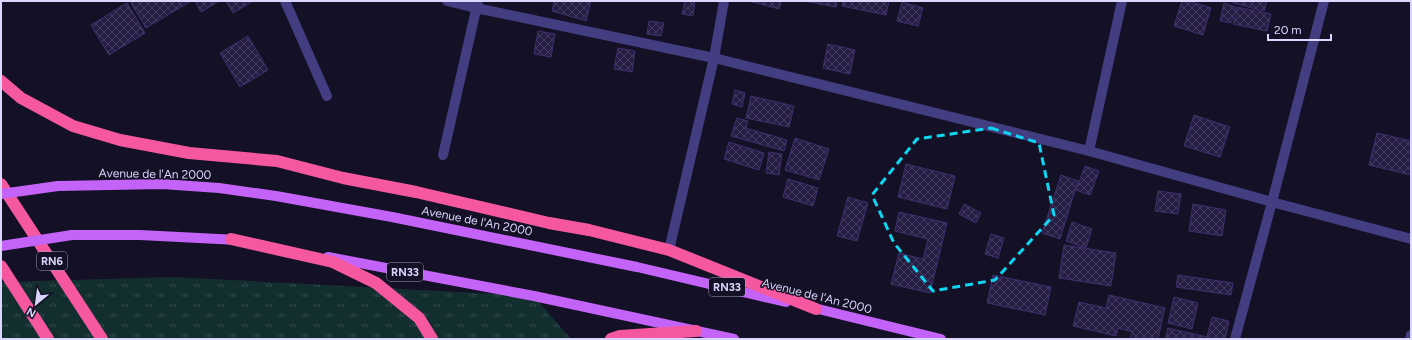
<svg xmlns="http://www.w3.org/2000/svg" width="1412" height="340" font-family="Figtree,sans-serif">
  <defs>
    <pattern id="grass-tufts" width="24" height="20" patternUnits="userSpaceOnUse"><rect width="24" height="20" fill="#132e2e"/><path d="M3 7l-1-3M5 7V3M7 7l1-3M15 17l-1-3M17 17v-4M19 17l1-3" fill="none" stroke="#354c4d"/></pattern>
    <pattern id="building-cross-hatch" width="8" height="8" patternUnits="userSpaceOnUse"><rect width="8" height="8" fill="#261d44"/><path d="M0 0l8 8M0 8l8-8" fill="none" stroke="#453d60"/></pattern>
  </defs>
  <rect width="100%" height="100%" fill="#141025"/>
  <path fill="url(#grass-tufts)" d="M173,277L534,296L571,339H1V282Z"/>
  <path fill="url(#building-cross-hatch)" stroke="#3e306f" d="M134,1H191L146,28L131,3Z
    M195,1H219L201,12Z
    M226,1H253L233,13Z
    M554,1H591L586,21L552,11Z
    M685,1H695L693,16L682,14Z
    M749,1H781L779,9Z
    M804,1H837L836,7Z
    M843,1H889L886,15L842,6Z
    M1182,1H1189L1211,8L1203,35L1174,26Z
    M1234,1H1267L1264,11L1233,3Z
    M902,2L923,8L918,26L897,21Z
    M127,3L145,33L109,55L91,25Z
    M1224,3L1236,7L1231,23L1220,21Z
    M1237,7L1271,14L1267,31L1233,24Z
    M649,21L664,23L661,36L647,34Z
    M538,31L555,34L551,57L534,54Z
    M248,36L268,70L240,87L220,53Z
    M828,44L855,50L850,74L823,68Z
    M618,48L635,51L632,72L614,69Z
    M735,90L745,93L742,107L732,104Z
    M751,96L794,106L789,127L746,118Z
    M1194,115L1230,127L1220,157L1184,146Z
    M737,118L748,121L746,128L787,140L784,151L731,136Z
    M1377,133L1411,141V175L1369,165Z
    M795,138L829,149L819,180L785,170Z
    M729,142L764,153L759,170L724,159Z
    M769,152L782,154L779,175L766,173Z
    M906,164L955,176L947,209L898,197Z
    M1085,166L1099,171L1090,195L1076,190Z
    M1061,175L1078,181L1060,239L1042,233Z
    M788,179L818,188L813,206L783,197Z
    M1158,191L1181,194L1178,214L1155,211Z
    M848,197L868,203L857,241L837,236Z
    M964,204L981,213L976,223L959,214Z
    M1193,204L1226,210L1222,236L1189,231Z
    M899,212L947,223L930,293L891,284L899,253L923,259L928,239L895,231Z
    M1072,222L1092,229L1086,248L1066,241Z
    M991,234L1004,238L998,258L985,254Z
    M1064,245L1116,253L1111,286L1059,278Z
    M993,275L1051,287L1045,315L987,303Z
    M1178,275L1233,283L1231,295L1176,287Z
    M1109,295L1165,308L1158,339H1130L1132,332L1118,328L1116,336L1073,326L1079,302L1106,308Z
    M1174,297L1198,303L1192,329L1168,323Z
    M1212,317L1229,321L1225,339H1165L1168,328L1207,337Z"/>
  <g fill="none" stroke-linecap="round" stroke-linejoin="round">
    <path stroke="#423e81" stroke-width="10" d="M285,1L327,96
      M447,1L476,8L714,58L1089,151L1272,202L1411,239
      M1089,151L1122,1
      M443,155L478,1
      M669,250L714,58L724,1
      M1235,339L1272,202L1324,1
      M1410,339L1411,335"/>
    <path stroke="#c363f7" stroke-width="10" d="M58,186L162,184L219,188L276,196L392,217L637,267L786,302
      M72,235H140L238,240
      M328,257L534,296L734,339
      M810,307L941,339"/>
    <path stroke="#f658a0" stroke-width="12" d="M1,81L21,98L73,126L120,140L189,153L277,161L343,178L416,192L549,223L589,230L669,250L816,309
      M1,184L102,339
      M231,239L333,262L376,283L419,318L432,339
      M1,266L48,339
      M611,339L620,336L696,331"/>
    <path stroke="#c363f7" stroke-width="10" d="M1,194L58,186
      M1,246L72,235"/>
  </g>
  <path fill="none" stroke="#0dd5f2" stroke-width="3" stroke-dasharray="8 5" stroke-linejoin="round" d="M991,128L1039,143L1054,215L995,280L933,291L894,243L872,195L917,139Z"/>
  <g text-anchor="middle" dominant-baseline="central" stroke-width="3" stroke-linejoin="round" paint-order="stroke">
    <g fill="#141025" stroke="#9f9bbc" stroke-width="1">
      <rect x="37" y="252" width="30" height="18" rx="3"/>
      <rect x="387" y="263" width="36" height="18" rx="3"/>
      <rect x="709" y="278" width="36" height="18" rx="3"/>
    </g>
    <g font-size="11" font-weight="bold" fill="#dbd6fd">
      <text x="52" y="261">RN6</text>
      <text x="405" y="272">RN33</text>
      <text x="727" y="287">RN33</text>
    </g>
    <g font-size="12" fill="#dbd6fd" stroke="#141025">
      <text transform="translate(155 174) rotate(1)">Avenue de l'An 2000</text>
      <text transform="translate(477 221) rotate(11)">Avenue de l'An 2000</text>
      <text transform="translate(817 296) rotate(14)">Avenue de l'An 2000</text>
    </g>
  </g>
  <rect width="1412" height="340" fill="none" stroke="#dbd6fd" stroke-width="4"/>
  <g transform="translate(36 304) rotate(209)" stroke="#141025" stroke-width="3" paint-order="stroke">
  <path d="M0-3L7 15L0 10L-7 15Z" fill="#dbd6fd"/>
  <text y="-6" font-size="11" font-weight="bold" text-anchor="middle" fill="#dbd6fd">N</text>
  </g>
  <path d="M1268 34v6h63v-6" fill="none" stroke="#dbd6fd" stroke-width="2"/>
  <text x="1274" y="34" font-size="12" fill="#dbd6fd" stroke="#141025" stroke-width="3" paint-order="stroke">20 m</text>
</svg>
